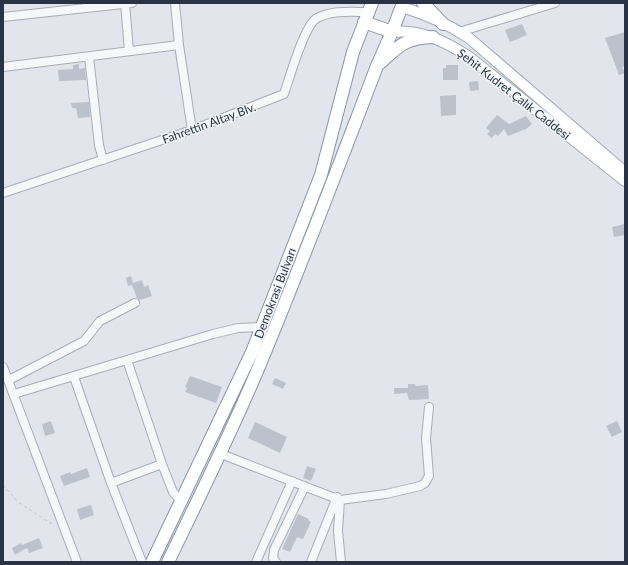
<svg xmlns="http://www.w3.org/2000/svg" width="628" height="565" font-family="Lato,sans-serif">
  <rect width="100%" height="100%" fill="#e2e6ec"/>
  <path fill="#bbc2cc" d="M522,24L527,35L510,42L505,30Z
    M625,32V66L622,67L625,73L619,75L605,38Z
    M79,64V69L85,68L86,80L59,81L58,70L73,69V65Z
    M446,65H458V80H443V68H446Z
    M478,81L479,90L470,91L469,82Z
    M456,95V115L441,116L440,96Z
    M89,102L90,117L78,118L76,108H72L71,103Z
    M497,115L509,124L526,116L532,124L526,129L508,136L504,129L498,136L495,134L492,138L487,134L490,131L486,128Z
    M625,224V235L614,237L612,227Z
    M131,276L133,283L142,280L144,287L148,285L152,296L140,300L137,298L132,285L128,286L126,278Z
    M190,376L222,387L216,403L185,392L187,388L185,387Z
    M275,378L286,383L283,389L272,384Z
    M408,384H415L416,386L428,385L429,399L409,400L407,393L394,394V388H408Z
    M51,421L55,433L45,436L42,424Z
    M617,421L622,432L612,437L606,426Z
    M255,422L287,437L280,453L248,438Z
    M307,466L316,469L311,481L303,478Z
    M87,468L90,477L64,486L60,476L70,472L71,474Z
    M91,505L94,515L80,520L77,509Z
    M298,514L309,519L308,520L311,522L303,539L297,537L290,552L282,549Z
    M39,538L43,548L29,553L27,548L15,555L12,548L21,543L22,545Z"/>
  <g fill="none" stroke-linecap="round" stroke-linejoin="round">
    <defs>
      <path id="minor" d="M125,3L129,51
        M175,3L179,45L192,130
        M3,17L132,3
        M459,32L555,3
        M89,57L99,145L103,160
        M3,67L179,45
        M3,193L192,130L284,94C289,80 304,25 317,18C333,10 351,12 369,12
        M127,360L162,464L173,492L181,501
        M3,367L77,562
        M74,377L111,483L142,562
        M9,380L84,341L100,321L135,303
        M14,394L213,334L238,328L262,327
        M221,454L340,500L386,494L420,486L425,483L429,476L426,438L429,407
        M111,483L162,464
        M340,500L338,531L341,562
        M256,562L292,481
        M276,562L273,558L274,550L305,486
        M311,562L337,497"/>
      <path id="major" d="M402,7C425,14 448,24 469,38L625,172
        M392,32C421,29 444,41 468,56L625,181"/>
      <path id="highway" d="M423,3L443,24
        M364,22L392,32
        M380,63C400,45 405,38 433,37
        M152,562L252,352L321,175L353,52L372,3
        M168,562C198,500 228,439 255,376C298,274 337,170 377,66L392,32L403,3"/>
    </defs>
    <use href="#minor" stroke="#a6adb7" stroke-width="10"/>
    <use href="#major" stroke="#a0abb9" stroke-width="12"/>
    <use href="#highway" stroke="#8894a4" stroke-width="14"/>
    <path stroke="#c0c4ca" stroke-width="1" stroke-dasharray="3 3" stroke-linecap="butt" d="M3,485L18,502L55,526"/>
    <use href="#minor" stroke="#f5f7f9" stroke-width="8"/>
    <use href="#major" stroke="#fff" stroke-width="10"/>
    <use href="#highway" stroke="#fff" stroke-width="12"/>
  </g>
  <g text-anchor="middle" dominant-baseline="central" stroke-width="3" stroke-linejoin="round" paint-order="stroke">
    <g font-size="12" fill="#283445" stroke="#f2f5f9">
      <text transform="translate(514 94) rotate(38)">Şehit Kudret Çalık Caddesi</text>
      <text transform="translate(209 123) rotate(-20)">Fahrettin Altay Blv.</text>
      <text transform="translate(275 293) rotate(-69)">Demokrasi Bulvarı</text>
    </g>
  </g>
  <rect width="628" height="565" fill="none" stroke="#283445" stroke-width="8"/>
</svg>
